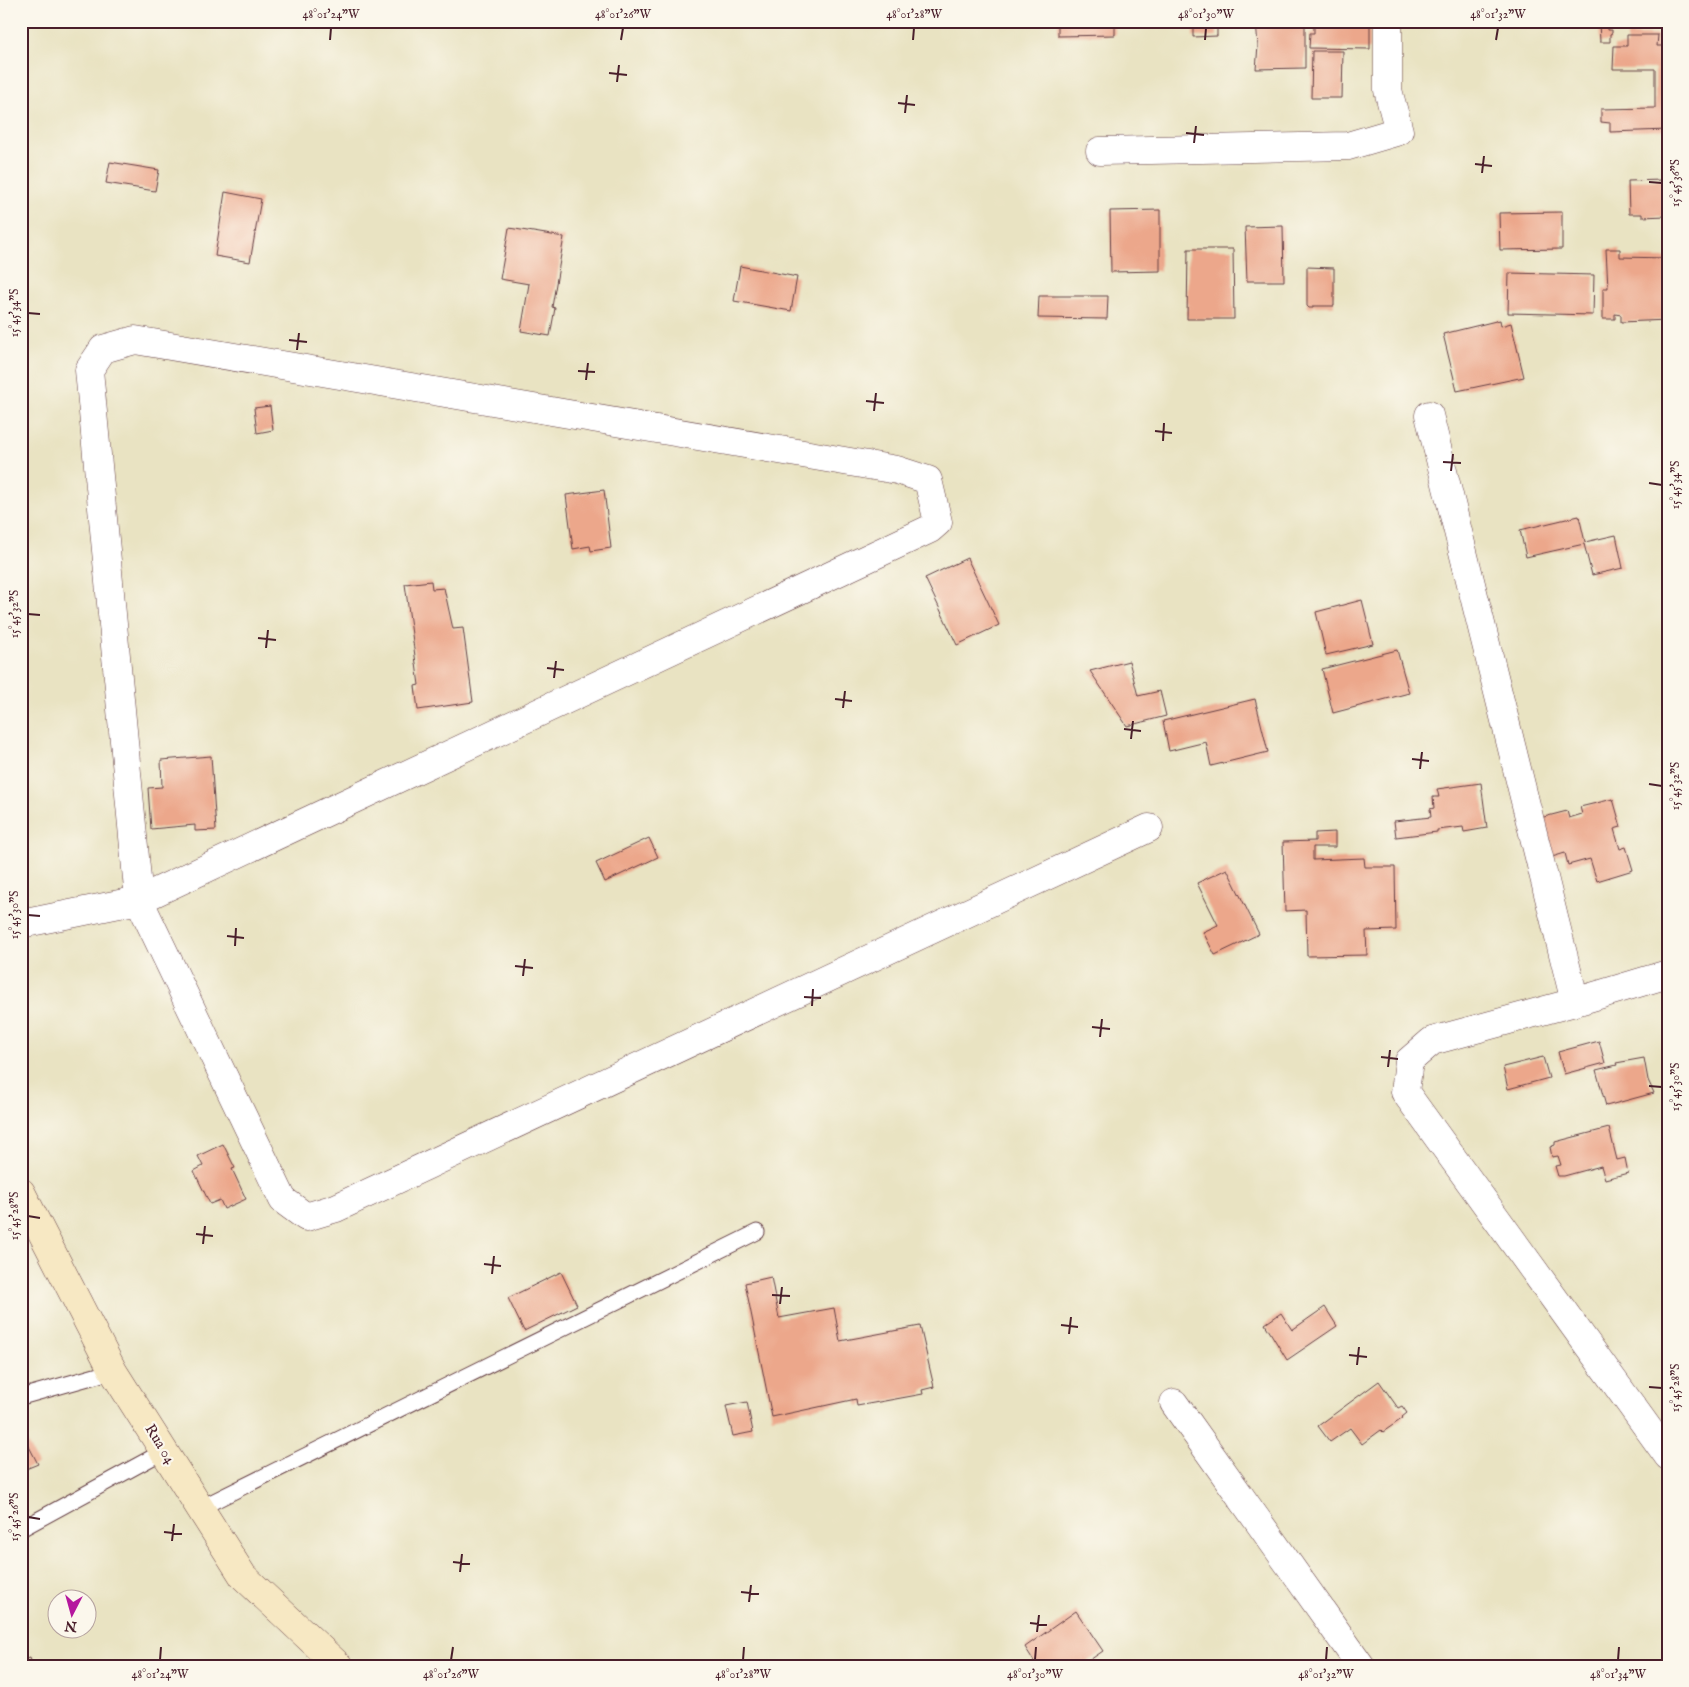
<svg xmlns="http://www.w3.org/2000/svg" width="1689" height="1687" font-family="'IM FELL English',serif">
  <rect width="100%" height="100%" fill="#fbf7ec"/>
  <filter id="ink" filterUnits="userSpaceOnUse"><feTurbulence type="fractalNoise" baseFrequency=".02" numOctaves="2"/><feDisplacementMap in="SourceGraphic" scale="10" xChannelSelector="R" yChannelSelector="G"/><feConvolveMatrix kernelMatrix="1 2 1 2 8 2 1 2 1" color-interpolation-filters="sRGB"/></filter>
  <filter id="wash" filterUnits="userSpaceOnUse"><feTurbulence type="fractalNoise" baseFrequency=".0096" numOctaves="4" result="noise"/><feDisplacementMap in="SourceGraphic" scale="20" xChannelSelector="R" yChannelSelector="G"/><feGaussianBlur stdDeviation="1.12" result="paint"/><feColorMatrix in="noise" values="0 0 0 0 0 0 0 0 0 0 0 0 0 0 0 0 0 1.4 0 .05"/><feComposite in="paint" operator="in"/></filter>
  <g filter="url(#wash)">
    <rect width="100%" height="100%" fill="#e9e3c2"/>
    <g id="blocks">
      <path fill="#eca78b" d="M1058,21H1115V35L1058,36Z
        M1193,21H1217V36L1193,37Z
        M1256,21H1305V68L1256,69L1258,46Z
        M1314,21H1370V49L1309,48L1310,33H1314Z
        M1599,21H1608V30H1612V33L1610,34V42H1600Z
        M1627,35H1658L1657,46H1668V130L1610,132V123L1601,122V109L1655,108V69H1613L1614,46H1627Z
        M1312,51H1343L1342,98H1311Z
        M110,162L159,170L155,191L106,183Z
        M1663,180L1668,181V196H1665L1666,216L1642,217V214H1629L1628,181Z
        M225,192L261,199L250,262L215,256Z
        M1160,210V271L1111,272L1110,211Z
        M1562,212V249L1500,250L1499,213Z
        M1283,226L1284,281H1247L1245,227Z
        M509,228L564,237L552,307L555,308L550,336L521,331L529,284L500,279Z
        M1188,249H1233L1234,319H1187Z
        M1606,249H1620V257L1668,258V320L1621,322V315L1615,314V319H1603V288H1608Z
        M740,266L797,277L791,311L734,301Z
        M1307,267L1334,268V306H1313V308H1309L1307,306Z
        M1509,273L1594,275L1593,315L1508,313Z
        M1039,296H1108L1107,319L1038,318Z
        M1500,320L1501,326L1511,323L1524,377L1457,391L1443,334Z
        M270,406L273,430L257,433L254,408Z
        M604,490L611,548L591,551L590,546L573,549L566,495Z
        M1579,516L1585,542L1616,535L1623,568L1592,575L1584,544L1526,557L1520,530Z
        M967,558L999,625L957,645L925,578Z
        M431,581L432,589L444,588L453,629L463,628L473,702L418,710L415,686L419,685L405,584Z
        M1362,600L1373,644L1326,655L1316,612Z
        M1397,650L1409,693L1333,713L1322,669Z
        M1129,661L1138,696L1160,691L1166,716L1127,726L1090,671Z
        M1255,699L1268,752L1211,766L1206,742L1169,751L1163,721Z
        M211,756L216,830L195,831V825L151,829L148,788L162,787L161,760Z
        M1481,783L1487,828L1464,832L1463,827L1437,830V832L1396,837L1394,821L1431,817L1430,809L1434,808L1433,797H1439L1437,789Z
        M1613,799L1621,827L1614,829L1620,849L1626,847L1633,870L1597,881L1590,859L1568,865L1565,853L1552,857L1540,818L1567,811L1569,818L1582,814L1580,807Z
        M1335,832V847H1313V860L1364,858L1365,867H1395L1396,930L1366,931L1367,955L1307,956L1306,910L1285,911L1283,842L1315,841V833Z
        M649,838L658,857L605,882L596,863Z
        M1227,869L1259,934L1215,955L1203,932L1218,925L1197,883Z
        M1599,1041L1605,1063L1564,1074L1558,1052Z
        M1543,1057L1549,1078L1508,1089L1503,1067Z
        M1644,1058L1648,1080L1654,1093L1606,1106L1596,1070L1617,1065L1616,1063Z
        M1609,1128L1617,1160L1625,1158L1628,1173L1605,1179L1601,1166L1564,1176H1558L1555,1166L1561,1165L1558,1156L1552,1157L1550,1147L1555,1145V1142Z
        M223,1144L235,1168L232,1169L246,1199L224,1209L220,1200L210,1204L194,1171L203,1166L198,1156Z
        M561,1272L577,1305L524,1331L508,1298Z
        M771,1277L779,1318L834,1308L840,1341L920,1326L934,1387L922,1390L923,1394L857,1406L856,1399L772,1417L745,1283Z
        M1325,1307L1337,1326L1287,1360L1265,1324L1281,1313L1292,1330Z
        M1379,1381L1398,1408L1402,1406L1407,1413L1402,1417L1403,1418L1383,1432L1381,1430L1362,1444L1350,1428L1330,1442L1318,1426Z
        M747,1402L753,1432L733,1436L726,1406Z
        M21,1431L38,1464L21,1471Z
        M1076,1611L1103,1651L1081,1666H1037L1025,1647Z
        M30,1658L33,1666H21V1661Z"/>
    </g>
  </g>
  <g filter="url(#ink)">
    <use href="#blocks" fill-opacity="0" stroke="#623c42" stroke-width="1"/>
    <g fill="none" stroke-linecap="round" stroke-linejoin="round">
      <defs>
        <path id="lane" d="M21,1397L113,1371
          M200,1508L757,1232
          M21,1529L164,1451"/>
        <path id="street" d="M1100,151L1348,146L1399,131L1388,90V21
          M1429,415L1575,1002
          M21,924L139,900L930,529L938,522L928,480L897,470L135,340L103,349L89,370L139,900L283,1200L306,1217L336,1208L1149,828
          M1668,974L1575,1002L1432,1041L1409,1061L1405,1092L1668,1456
          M1174,1403L1361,1666"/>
        <path id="secondary" d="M21,1192L113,1371L243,1576L339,1666"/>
      </defs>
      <use href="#lane" stroke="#623c42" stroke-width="17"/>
      <use href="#street" stroke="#623c42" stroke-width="29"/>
      <use href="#secondary" stroke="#623c42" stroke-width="29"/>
      <use href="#lane" stroke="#fff" stroke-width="15"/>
      <use href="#street" stroke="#fff" stroke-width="28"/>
      <use href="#secondary" stroke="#f7e8c3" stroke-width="28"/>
    </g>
  </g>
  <path fill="none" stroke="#4a1f2b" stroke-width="2" d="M330,40L331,28M621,40L623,28M913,40L914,28M1205,40L1206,28M1496,40L1498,28M609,73L627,75M617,82L619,65M898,103L915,105M905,113L907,95M1186,133L1204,135M1194,143L1196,126M1475,164L1492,166M1482,173L1484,156M1649,182L1662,183M28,313L40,314M289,340L307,342M297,350L299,333M578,371L595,372M586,380L588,363M866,401L884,403M874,411L876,393M1155,431L1172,433M1163,441L1164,423M1443,462L1461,463M1451,471L1453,454M1649,483L1662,485M28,614L40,615M258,638L276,640M266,648L268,630M547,668L564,670M554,678L556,661M835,699L852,701M843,708L845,691M1124,729L1141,731M1131,739L1133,721M1412,759L1429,761M1420,769L1422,752M1649,784L1662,786M28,915L40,916M227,936L244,938M235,946L236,928M515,966L533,968M523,976L525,959M804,997L821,998M812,1006L813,989M1092,1027L1110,1029M1100,1037L1102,1019M1381,1057L1398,1059M1388,1067L1390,1050M1649,1086L1662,1087M28,1216L40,1218M196,1234L213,1236M203,1244L205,1226M484,1264L501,1266M492,1274L494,1256M772,1295L790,1296M780,1304L782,1287M1061,1325L1078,1327M1069,1334L1071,1317M1349,1355L1367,1357M1357,1365L1359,1347M1649,1387L1662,1388M28,1517L40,1519M164,1532L182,1534M172,1541L174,1524M453,1562L470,1564M460,1572L462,1554M741,1592L759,1594M749,1602L751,1585M1030,1623L1047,1625M1037,1632L1039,1615M160,1660L161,1647M451,1660L453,1647M743,1660L744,1647M1035,1660L1036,1647M1326,1660L1327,1647M1618,1660L1619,1647"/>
  <g text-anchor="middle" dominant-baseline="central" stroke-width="4.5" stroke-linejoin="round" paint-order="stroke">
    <g font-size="15" fill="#4a1f2b" stroke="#fbf7ec">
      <text transform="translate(160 1444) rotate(58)">Rua 04</text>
    </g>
  </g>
  <rect width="1689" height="1687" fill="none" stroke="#fbf7ec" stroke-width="55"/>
  <g transform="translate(72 1614) rotate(186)"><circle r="24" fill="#fbf7ec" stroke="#b4a19f"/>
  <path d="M0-4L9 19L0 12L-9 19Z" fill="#b5179e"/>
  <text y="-8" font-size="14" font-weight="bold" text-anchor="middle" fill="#4a1f2b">N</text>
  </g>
  <rect x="28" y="28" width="1634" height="1632" fill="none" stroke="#4a1f2b" stroke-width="2"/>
  <g font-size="12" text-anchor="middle" fill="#4a1f2b">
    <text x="331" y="18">48°01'24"W</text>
    <text x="623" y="18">48°01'26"W</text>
    <text x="914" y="18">48°01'28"W</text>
    <text x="1206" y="18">48°01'30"W</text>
    <text x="1498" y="18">48°01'32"W</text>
    <text transform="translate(1675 183) rotate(-90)" y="4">15°45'36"S</text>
    <text transform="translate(14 313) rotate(-90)" y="4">15°45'34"S</text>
    <text transform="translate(1675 485) rotate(-90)" y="4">15°45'34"S</text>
    <text transform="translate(14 614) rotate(-90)" y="4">15°45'32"S</text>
    <text transform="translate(1675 786) rotate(-90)" y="4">15°45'32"S</text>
    <text transform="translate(14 915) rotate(-90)" y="4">15°45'30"S</text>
    <text transform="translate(1675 1087) rotate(-90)" y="4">15°45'30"S</text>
    <text transform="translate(14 1216) rotate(-90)" y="4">15°45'28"S</text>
    <text transform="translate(1675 1388) rotate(-90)" y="4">15°45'28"S</text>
    <text transform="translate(14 1517) rotate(-90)" y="4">15°45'26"S</text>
    <text x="160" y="1678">48°01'24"W</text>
    <text x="451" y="1678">48°01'26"W</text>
    <text x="743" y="1678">48°01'28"W</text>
    <text x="1035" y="1678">48°01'30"W</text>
    <text x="1326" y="1678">48°01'32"W</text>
    <text x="1618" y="1678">48°01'34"W</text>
  </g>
</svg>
